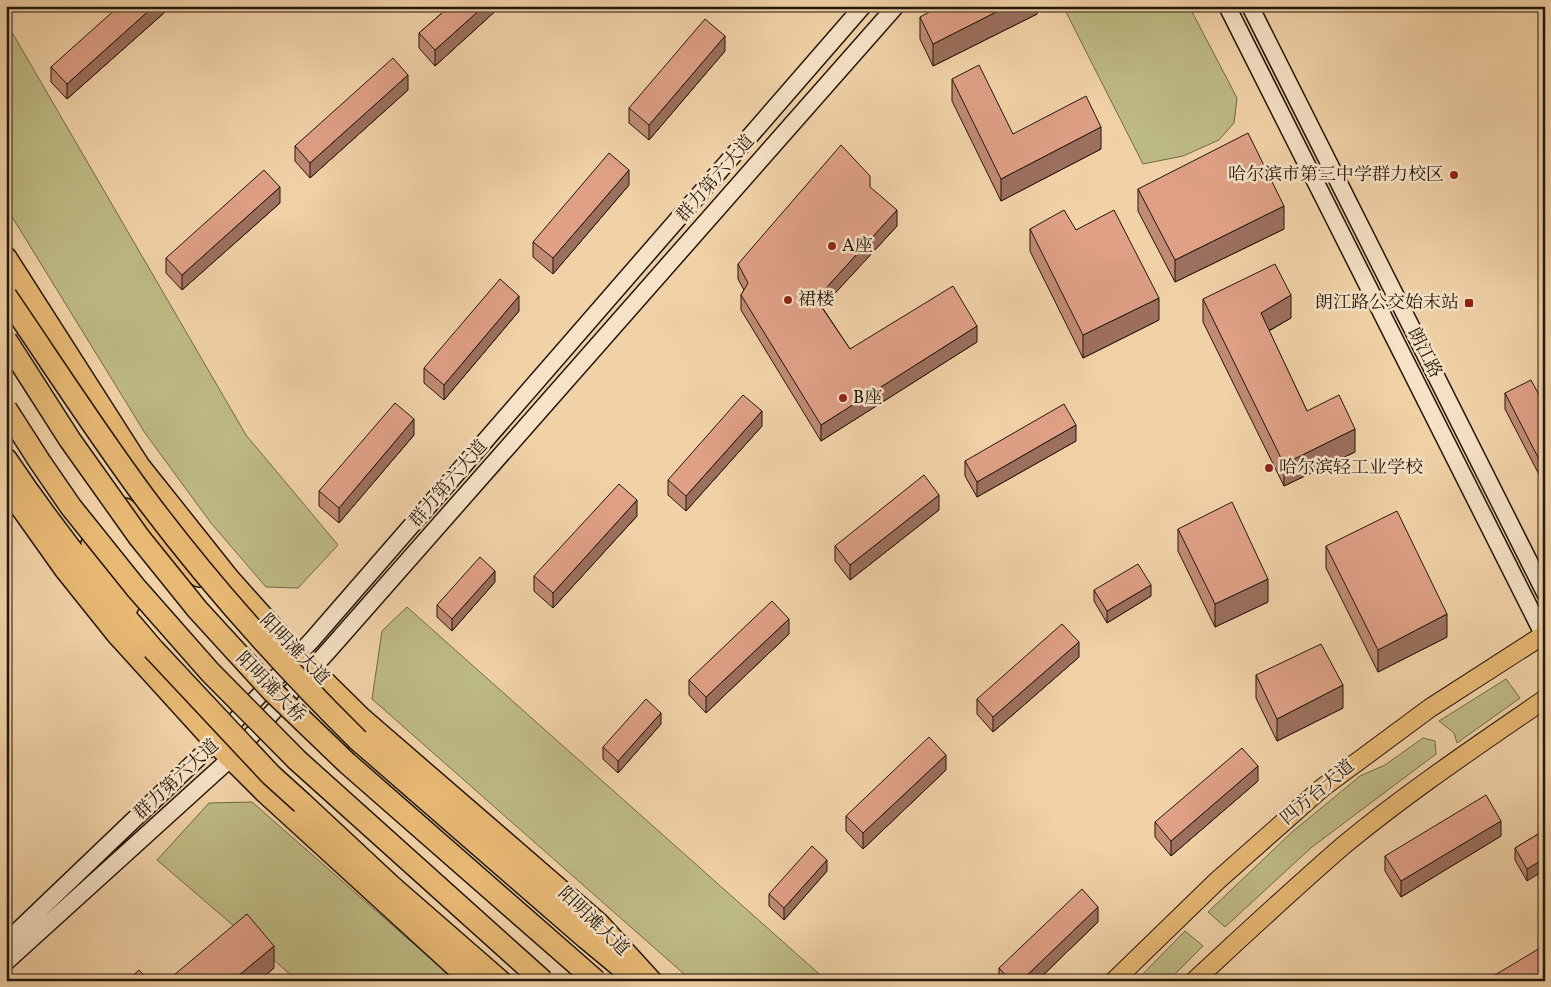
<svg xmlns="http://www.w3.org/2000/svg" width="1551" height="987" font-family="Vollkorn,'Noto Serif SC',serif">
  <rect width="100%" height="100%" fill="#f1d2a7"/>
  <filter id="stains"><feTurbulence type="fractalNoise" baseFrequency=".004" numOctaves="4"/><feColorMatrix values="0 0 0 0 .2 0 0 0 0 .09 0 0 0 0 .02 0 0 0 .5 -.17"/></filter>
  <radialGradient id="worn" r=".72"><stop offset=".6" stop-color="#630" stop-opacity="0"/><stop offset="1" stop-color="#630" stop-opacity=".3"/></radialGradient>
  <path fill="#beba84" stroke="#706848" d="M1063,6H1189L1237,98L1234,123L1219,140L1183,156L1143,164Z
    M6,22L246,435L338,545L298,588L266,587L211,523L145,433L6,207Z
    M407,607L827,981H692L372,699L382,631Z
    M1506,679L1520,698L1457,743L1454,733L1439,721Z
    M1423,738L1435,741L1436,754L1312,847L1225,927L1208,912L1292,832L1360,776L1385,765Z
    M252,802L456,981H298L157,860L209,803Z
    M1185,931L1203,946L1168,981H1136Z"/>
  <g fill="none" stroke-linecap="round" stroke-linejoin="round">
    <defs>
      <path id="secondary" d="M1227,6L1545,638
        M1250,6L1545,593
        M6,942L215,742L312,640L863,6
        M6,962L231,758L330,649L896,6"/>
      <path id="primary" d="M1114,981L1217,881L1322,788L1430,708L1545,634
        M1194,981C1244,935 1293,889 1344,845C1408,792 1477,746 1545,699"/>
      <path id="highway" d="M6,258L139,466L229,579L297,655L361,718L599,924L651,981
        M6,459C51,526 100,588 153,649
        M6,486L65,569L117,634L215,742L266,793L472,981
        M125,509L199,576
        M92,544L128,606
        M358,740L586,938L633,977
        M302,803L391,886L500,981"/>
    </defs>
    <use href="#secondary" stroke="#22160b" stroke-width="19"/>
    <use href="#primary" stroke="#22160b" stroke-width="20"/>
    <use href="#highway" stroke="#22160b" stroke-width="24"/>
    <use href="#secondary" stroke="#f6e2c6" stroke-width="16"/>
    <use href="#primary" stroke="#e8b974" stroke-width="18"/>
    <use href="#highway" stroke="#e8b974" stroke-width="21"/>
    <defs>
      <path id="highway-bridge" d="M6,296C53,365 98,435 148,502C212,587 283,666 358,740
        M6,340L70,440L139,537L197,609L272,691L347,763L596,981
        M6,409L40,462L71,507L136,588L210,672L297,760L543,981
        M153,649L271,775L302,803"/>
    </defs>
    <use href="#highway-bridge" stroke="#22160b" stroke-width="24" stroke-linecap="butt"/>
    <use href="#highway-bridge" stroke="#e8b974" stroke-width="21"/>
  </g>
  <path fill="#c08a73" stroke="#22160b" d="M165,6V12L67,99L51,82V67Z
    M450,6H501L435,66L419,48V33Z
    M1037,6V14L933,66L920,39V17Z
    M725,51L649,140L629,123V108Z
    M952,79L1013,134L1101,149L1001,201L952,101Z
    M408,90L310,178L295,161V146Z
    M629,185L553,274L533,257V242Z
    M870,187L897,226L822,307L850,349L977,342L821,441L741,310V295L744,290L738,279V264Z
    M1138,189L1284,229L1175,282L1138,211Z
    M280,203L182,290L166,273V258Z
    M1030,229L1076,230L1159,320L1083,358L1030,251Z
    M1203,299L1291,318L1269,331L1307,411L1355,452L1284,486L1203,322Z
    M519,311L444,400L424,383V368Z
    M1505,393L1545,406V486L1505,409Z
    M762,426L686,511L668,495V480Z
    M414,435L339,523L319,506V491Z
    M1076,441L977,497L965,476V461Z
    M939,510L850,580L835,561V546Z
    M637,516L553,608L534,591V576Z
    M1178,529L1268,602L1215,627L1178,551Z
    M1326,546L1447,637L1378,672L1326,568Z
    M495,582L452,631L437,617V605Z
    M1094,590L1151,596L1107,623L1094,601Z
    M789,634L706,713L689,695V680Z
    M1079,657L993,732L977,714V699Z
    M1256,675L1343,708L1277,741L1256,698Z
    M661,724L618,773L603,759V747Z
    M946,770L863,849L846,831V816Z
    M1258,781L1171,856L1155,837V822Z
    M1545,830L1527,881L1515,860V848Z
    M1501,836L1401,897L1385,871V856Z
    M827,871L784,920L769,906V894Z
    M1098,922L1037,981H999V968Z
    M274,968L259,981H174V975Z"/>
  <path fill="#9c705e" stroke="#22160b" d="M154,6H165V12L67,99V84Z
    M484,6H501L435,66V50Z
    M1008,6H1037V14L933,66V44Z
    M725,36V51L649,140V125Z
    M408,75V90L310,178V163Z
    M1101,127V149L1001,201V179Z
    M629,170V185L553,274V258Z
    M280,187V203L182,290V275Z
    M1284,206V229L1175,282V260Z
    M897,210V226L816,314V299Z
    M1291,295V318L1261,335V313Z
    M519,296V311L444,400V385Z
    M1159,298V320L1083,358V335Z
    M977,326V342L821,441V425Z
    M762,411V426L686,511V496Z
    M414,419V435L339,523V508Z
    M1076,425V441L977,497V482Z
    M1355,429V452L1284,486V464Z
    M939,495V510L850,580V565Z
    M637,500V516L553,608V593Z
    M495,571V582L452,631V619Z
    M1268,579V602L1215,627V604Z
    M1151,585V596L1107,623V611Z
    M1447,614V637L1378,672V650Z
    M789,619V634L706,713V697Z
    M1079,642V657L993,732V717Z
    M1343,685V708L1277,741V719Z
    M661,713V724L618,773V761Z
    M946,755V770L863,849V833Z
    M1258,766V781L1171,856V841Z
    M1501,821V836L1401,897V881Z
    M1545,858V870L1527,881V869Z
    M827,860V871L784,920V908Z
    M1098,907V922L1037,981H1021Z
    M274,946V968L259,981H232Z
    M1545,975V981H1535Z"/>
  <path fill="#dfa086" stroke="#22160b" d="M119,6H154L67,84L51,67Z
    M450,6H484L435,50L419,33Z
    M941,6H1008L933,44L920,17Z
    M705,19L725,36L649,125L629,108Z
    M393,58L408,75L310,163L295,146Z
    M979,65L1013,134L1086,96L1101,127L1001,179L952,79Z
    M1248,133L1284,206L1175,260L1138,189Z
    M841,145L870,176V187L897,210L816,299L850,349L953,286L977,326L821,425L741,295L748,283L738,264Z
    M609,153L629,170L553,258L533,242Z
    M264,170L280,187L182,275L166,258Z
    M1064,210L1076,230L1114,210L1159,298L1083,335L1030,229Z
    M1275,264L1291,295L1261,313L1307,411L1339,395L1355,429L1284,464L1203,299Z
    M500,279L519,296L444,385L424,368Z
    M1531,380L1545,406V471L1505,393Z
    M743,395L762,411L686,496L668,480Z
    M395,403L414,419L339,508L319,491Z
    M1064,404L1076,425L977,482L965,461Z
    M924,475L939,495L850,565L835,546Z
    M619,484L637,500L553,593L534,576Z
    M1232,502L1268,579L1215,604L1178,529Z
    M1397,511L1447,614L1378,650L1326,546Z
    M480,557L495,571L452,619L437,605Z
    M1138,564L1151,585L1107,611L1094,590Z
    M772,601L789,619L706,697L689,680Z
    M1062,624L1079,642L993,717L977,699Z
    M1321,644L1343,685L1277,719L1256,675Z
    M646,699L661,713L618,761L603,747Z
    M929,737L946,755L863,833L846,816Z
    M1242,748L1258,766L1171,841L1155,822Z
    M1486,795L1501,821L1401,881L1385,856Z
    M1545,830V858L1527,869L1515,848Z
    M812,846L827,860L784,908L769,894Z
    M1082,889L1098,907L1021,981H1011L999,968Z
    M247,914L274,946L232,981H180L174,975Z
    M1545,945V975L1535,981H1485Z
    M139,970L150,981H127Z"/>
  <g fill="#8f2418" stroke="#f6e2c6" stroke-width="2">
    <circle cx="1454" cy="175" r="5"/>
    <circle cx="832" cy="246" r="5"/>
    <circle cx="788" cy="300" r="5"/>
    <rect x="1464" y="298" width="10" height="10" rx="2.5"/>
    <circle cx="843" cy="398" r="5"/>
    <circle cx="1269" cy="468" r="5"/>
  </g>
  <g text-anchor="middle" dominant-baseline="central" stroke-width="5" stroke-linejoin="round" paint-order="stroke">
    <g font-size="18" fill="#22160b" stroke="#f6e2c6" text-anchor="start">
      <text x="1444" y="175" text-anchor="end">哈尔滨市第三中学群力校区</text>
      <text x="842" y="246">A座</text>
      <text x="798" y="300">裙楼</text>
      <text x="1459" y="303" text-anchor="end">朗江路公交始末站</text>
      <text x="853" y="398">B座</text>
      <text x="1279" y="468">哈尔滨轻工业学校</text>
    </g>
    <g font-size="18" fill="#22160b" stroke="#f6e2c6">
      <text transform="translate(716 179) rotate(-49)">群力第六大道</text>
      <text transform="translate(1424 353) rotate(63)">朗江路</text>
      <text transform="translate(449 484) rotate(-49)">群力第六大道</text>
      <text transform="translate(294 650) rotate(46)">阳明滩大道</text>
      <text transform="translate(270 688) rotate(46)">阳明滩大桥</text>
      <text transform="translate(177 780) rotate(-43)">群力第六大道</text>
      <text transform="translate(1318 793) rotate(-40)">四方台大道</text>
      <text transform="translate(593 922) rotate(44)">阳明滩大道</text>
    </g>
  </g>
  <rect width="1551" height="987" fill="none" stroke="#f1d2a7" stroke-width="25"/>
  <rect x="8" y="8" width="1536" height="972" fill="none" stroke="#22160b" stroke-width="2.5"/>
  <rect x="12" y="12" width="1526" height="962" fill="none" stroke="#22160b"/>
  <rect width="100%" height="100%" filter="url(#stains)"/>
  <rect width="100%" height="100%" fill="url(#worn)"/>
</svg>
